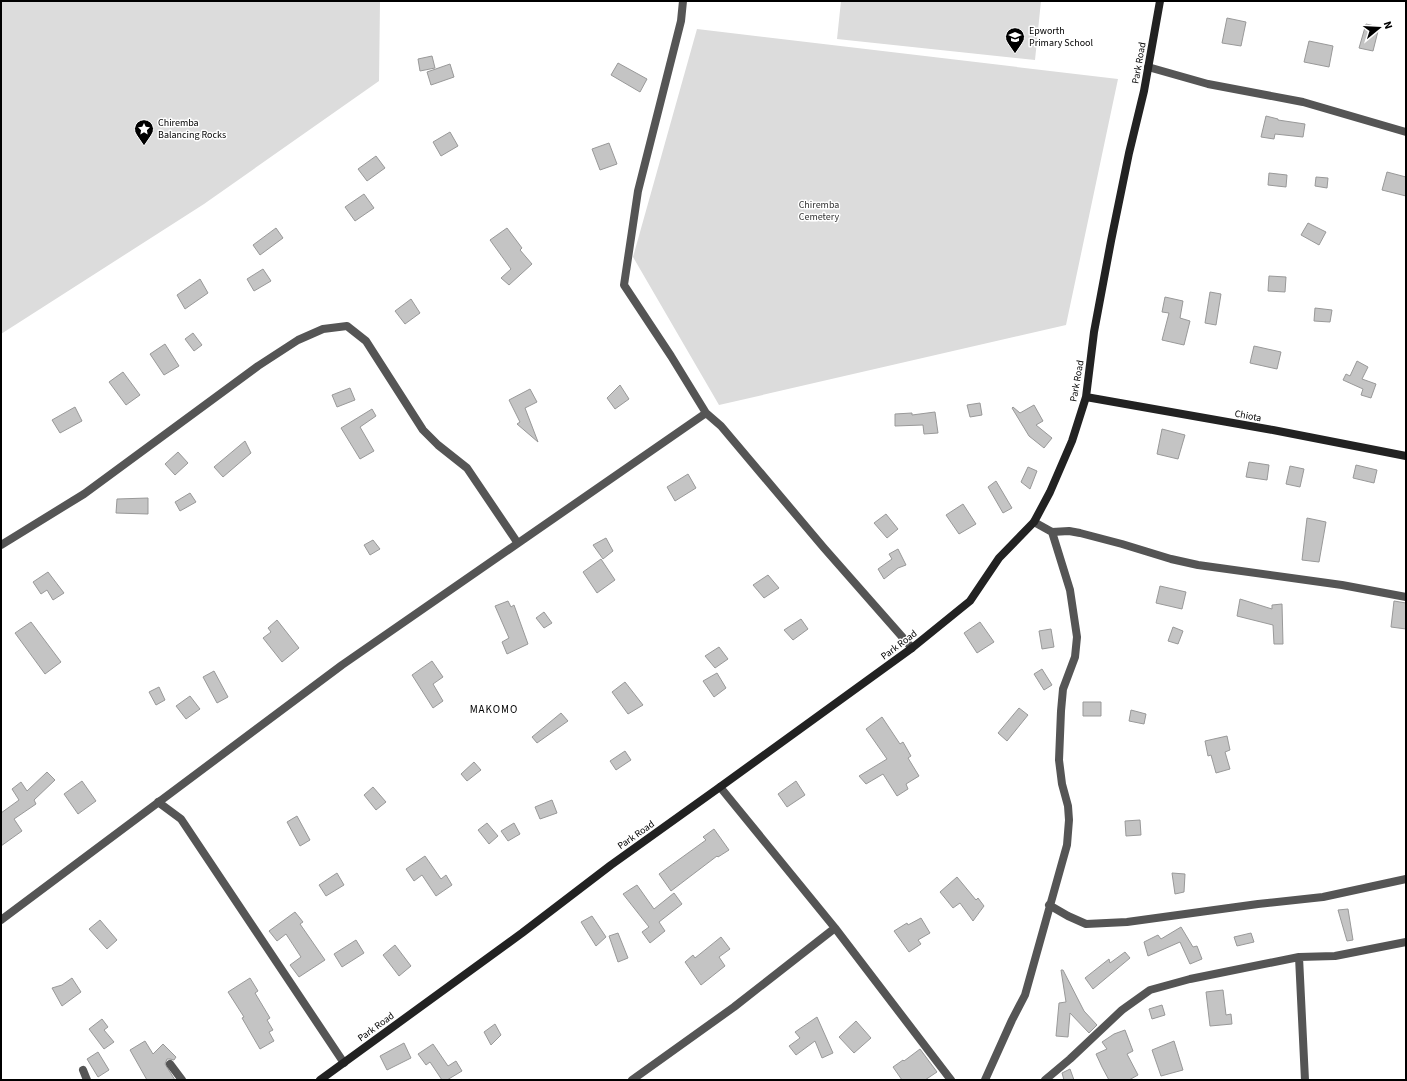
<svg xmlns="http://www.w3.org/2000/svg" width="1407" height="1081" font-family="'Source Sans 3',sans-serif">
  <rect width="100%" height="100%" fill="#fff"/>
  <path fill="#dcdcdc" d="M1,1H380L379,81L204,204L1,334Z
    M841,1H1041L1035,60L837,39Z
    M697,29L1118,79L1066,325L719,405L633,257Z"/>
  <path fill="#c4c4c4" stroke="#999" d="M1227,18L1246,22L1241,46L1222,43Z
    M1366,24L1379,27L1373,51L1359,48Z
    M1309,41L1333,46L1329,67L1304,62Z
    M432,56L435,68L420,71L418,59Z
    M618,63L647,79L640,92L611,75Z
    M450,64L454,77L431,85L427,72Z
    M1266,116L1278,119V120L1305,124L1303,137L1275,134L1274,139L1261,137Z
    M450,132L458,146L441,156L433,142Z
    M609,143L617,164L600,170L592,149Z
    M376,156L385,168L367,181L358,169Z
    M1387,172L1406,177V196L1382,190Z
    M1269,173L1287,175L1286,187L1268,185Z
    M1316,177L1328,178L1327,188L1315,186Z
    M364,194L374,208L355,221L345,207Z
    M1308,223L1326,232L1319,245L1301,235Z
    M276,228L283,238L260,255L253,245Z
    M507,228L522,248L520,250L532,264L509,285L501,278L511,269L490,240Z
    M263,269L271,281L254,291L247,279Z
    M1269,276L1286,277L1285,292L1268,291Z
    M200,279L208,293L185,309L177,295Z
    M1210,292L1221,294L1216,325L1205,323Z
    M1165,297L1183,301L1180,318L1190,321L1184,345L1162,340L1169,313L1162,312Z
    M411,299L420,313L405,324L395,311Z
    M1315,308L1332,310L1330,322L1314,321Z
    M193,333L202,345L194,351L185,339Z
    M165,344L179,366L164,375L150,354Z
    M1254,346L1281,352L1277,369L1250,363Z
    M1357,361L1368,367L1362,379L1376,384L1371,398L1361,395L1363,389L1343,380L1346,374L1350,376Z
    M123,372L140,395L126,405L109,382Z
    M620,385L629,399L615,409L607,398Z
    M350,388L355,400L337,407L332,395Z
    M530,389L537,402L525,408L538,442L517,424L520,422L509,400Z
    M980,403L982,415L970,417L967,405Z
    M1034,405L1043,421L1036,425L1052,438L1044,448L1029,436L1012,408L1013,407L1020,413Z
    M75,407L82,421L60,433L52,420Z
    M372,409L376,416L360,427L374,451L360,459L341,428Z
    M935,412L938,433L924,434L923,425L895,426V414L912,413V415Z
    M1162,429L1185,435L1178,459L1157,454Z
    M245,441L251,453L223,477L214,467Z
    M178,452L188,463L175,475L165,464Z
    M1249,462L1269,465L1267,480L1246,477Z
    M1356,465L1377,470L1374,483L1353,478Z
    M1290,466L1304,469L1300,487L1286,484Z
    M1028,467L1037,471L1030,489L1021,482Z
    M688,474L696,488L675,501L667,487Z
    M996,481L1012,508L1003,513L988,487Z
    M190,493L196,502L180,511L175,502Z
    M148,498V514L116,513L117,499Z
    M963,504L976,524L959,534L946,515Z
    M886,514L898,529L887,538L874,523Z
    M1307,518L1326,522L1319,562L1302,560Z
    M606,538L613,551L603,559L593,545Z
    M373,540L380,549L370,555L364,545Z
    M898,549L906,565L898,568L884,579L878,569L892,559L889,554Z
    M601,559L615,580L597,593L583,572Z
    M48,572L64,593L53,600L47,590L41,594L33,582Z
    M768,575L779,588L764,598L753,585Z
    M1160,586L1186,592L1182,609L1156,603Z
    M1240,599L1272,609V605L1282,604L1283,644H1274L1273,625L1237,616Z
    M508,601L511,607L514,605L528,644L507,654L502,642L509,638L495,606Z
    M1394,601L1406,603V629L1391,627Z
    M544,612L552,623L544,628L536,618Z
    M801,619L808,629L793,640L784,630Z
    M277,620L299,648L282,662L263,638L271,632L268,628Z
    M31,622L61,662L45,674L15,633Z
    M980,622L994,642L977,653L964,633Z
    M1173,627L1183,631L1178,644L1168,641Z
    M1051,629L1054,647L1042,649L1039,631Z
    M719,647L728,659L715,668L705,656Z
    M432,661L443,677L433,684L443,701L433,708L412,675Z
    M1042,669L1052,685L1044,690L1034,674Z
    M214,671L228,697L217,703L203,677Z
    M717,673L726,688L714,697L703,681Z
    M625,682L643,705L628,714L612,692Z
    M159,687L165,700L156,705L149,692Z
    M190,696L200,709L186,719L176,706Z
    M1083,702H1101V716H1083Z
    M1019,708L1028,715L1007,741L998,733Z
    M1131,710L1146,714L1144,724L1129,721Z
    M561,713L568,721L537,743L532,737Z
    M882,717L900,744L903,742L911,756L908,758L919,776L906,784L908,789L897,796L883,774L866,784L859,776L887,759L866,729Z
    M1227,736L1230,750L1225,752L1230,769L1216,773L1211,755L1208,756L1205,741Z
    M625,751L631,760L616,770L610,761Z
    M474,762L481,770L467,781L461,774Z
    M47,772L55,780L34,800L36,804L14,819L22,831L1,846V813L19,800L12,789L21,782L27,791Z
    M82,781L96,801L78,814L64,794Z
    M796,781L805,795L787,807L778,794Z
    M373,787L386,802L376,810L364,795Z
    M552,800L557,813L540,819L535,807Z
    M297,816L310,840L300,846L287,822Z
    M1140,820L1141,835L1126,836L1125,821Z
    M487,823L498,836L489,844L478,830Z
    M514,823L520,834L508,841L501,831Z
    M714,829L729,850L718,857L717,856L671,891L659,874L706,840L703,837Z
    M425,856L441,879L446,875L452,885L436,896L422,875L414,881L406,869Z
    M337,873L344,885L326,896L319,885Z
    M1172,873L1185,874L1184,892L1175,894Z
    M957,877L976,900L978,898L984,906L973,921L960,903L953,908L940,892Z
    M637,885L654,909L674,893L682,904L659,922L665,931L650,943L642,932L649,927L623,894Z
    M1348,909L1353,940L1347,941L1338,910Z
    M295,912L303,922L300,924L325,960L299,977L290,965L301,957L286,934L277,941L269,931Z
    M592,916L606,937L596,946L581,922Z
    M921,918L930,933L918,940L921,944L909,952L894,931L907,923L908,925Z
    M100,920L117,940L107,949L89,929Z
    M1181,927L1193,947L1197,946L1202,959L1190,964L1180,942L1148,956L1144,942L1158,935L1161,939Z
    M618,933L628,958L618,962L609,936Z
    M1251,933L1254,942L1237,946L1234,937Z
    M721,937L730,949L719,957L725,966L701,985L685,962L693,955L695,958Z
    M356,940L364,953L342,967L334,954Z
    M395,945L411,966L399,976L383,955Z
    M1125,952L1130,958L1093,989L1085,978L1109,959L1110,963Z
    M1061,970H1063L1084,1011L1097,1025L1089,1033L1070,1013L1068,1037L1056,1036L1059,1003L1066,1002Z
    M72,978L81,992L62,1006L52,988L62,985Z
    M250,978L258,991L255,993L270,1018L267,1020L273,1030L269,1032L274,1041L260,1049L242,1018L244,1017L228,992Z
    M1223,990L1226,1015L1231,1014L1232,1024L1210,1026L1206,992Z
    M1162,1005L1165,1015L1152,1019L1149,1009Z
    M817,1017L833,1053L822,1058L815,1041L796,1055L789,1046L800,1038L795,1032Z
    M102,1019L108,1027L104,1030L114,1042L104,1049L89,1029Z
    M856,1021L871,1038L854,1053L839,1037Z
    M495,1024L501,1035L491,1045L484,1032Z
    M1125,1030L1133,1051L1127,1054L1138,1075L1129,1080H1109L1102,1067L1096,1054L1107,1049L1102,1042L1114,1034Z
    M145,1041L153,1054L163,1044L176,1057L174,1060L170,1059H167L165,1064L175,1080H147L130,1050Z
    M1174,1041L1183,1070L1161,1076L1152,1050Z
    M404,1043L411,1058L387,1070L380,1056Z
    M433,1044L448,1066L456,1061L462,1071L447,1080H442L430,1062L426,1065L418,1054Z
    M920,1049L937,1072L925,1080H902L893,1067L903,1060L904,1061Z
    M98,1052L109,1070L98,1077L87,1059Z
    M1070,1069L1074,1080H1064L1062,1073Z"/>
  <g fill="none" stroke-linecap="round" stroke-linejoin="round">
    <path stroke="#555" stroke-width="8" d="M683,1L681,21L638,191L624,285L671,356L706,413L721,426L824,548L912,648
      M1148,67L1208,84L1303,102L1406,132
      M1034,522L1052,532L1069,531L1080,533L1122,544L1171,559L1198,565L1342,585L1406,597
      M1,545L84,494L258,366L298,340L323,329L347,326L366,341L423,430L438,445L467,468L517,542
      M720,787L835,928L951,1080
      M158,802L181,819L344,1063
      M1049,905L1068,916L1086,924L1127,922L1258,904L1323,897L1406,879
      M1,920L342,665L706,413
      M1299,957L1305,1080
      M170,1064L182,1080
      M83,1070L87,1080
      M632,1080L734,1007L835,928
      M985,1080L1012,1020L1025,995L1067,845L1069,820L1068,806L1062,784L1059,760L1061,711L1063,689L1075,657L1077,637L1070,590L1052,532
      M1045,1080L1070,1059L1122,1010L1150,990L1190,979L1299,957L1335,956L1406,942"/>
    <path stroke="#222" stroke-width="8" d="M1086,397L1273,430L1406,456
      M320,1080L522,933L611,865L720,787L912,648L970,601L999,558L1034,522L1050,492L1072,441L1086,397L1094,332L1111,241L1129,153L1144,91L1160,1"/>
  </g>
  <defs>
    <symbol id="school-pin" viewBox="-11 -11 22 30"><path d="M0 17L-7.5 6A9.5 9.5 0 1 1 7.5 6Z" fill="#000" stroke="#fff"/><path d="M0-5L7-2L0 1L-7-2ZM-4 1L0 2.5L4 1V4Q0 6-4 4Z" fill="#fff"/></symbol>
    <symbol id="sight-pin" viewBox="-11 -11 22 30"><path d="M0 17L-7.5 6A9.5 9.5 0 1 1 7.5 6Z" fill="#000" stroke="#fff"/><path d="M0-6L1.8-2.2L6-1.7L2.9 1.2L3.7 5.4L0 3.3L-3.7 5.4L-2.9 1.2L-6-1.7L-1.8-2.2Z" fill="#fff"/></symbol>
  </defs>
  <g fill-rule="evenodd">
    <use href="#school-pin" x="1004" y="26" width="22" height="30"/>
    <use href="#sight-pin" x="133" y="118" width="22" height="30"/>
  </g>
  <g text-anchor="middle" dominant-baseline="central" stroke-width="3" stroke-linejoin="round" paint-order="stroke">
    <g font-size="10" fill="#000" stroke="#fff" text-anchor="start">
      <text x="1029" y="31">Epworth<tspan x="1029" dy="12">Primary School</tspan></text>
      <text x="158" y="123">Chiremba<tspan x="158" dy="12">Balancing Rocks</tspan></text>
    </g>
    <g font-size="10" fill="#000" stroke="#fff">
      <text transform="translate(1139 63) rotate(-80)">Park Road</text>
      <text transform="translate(1077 381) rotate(-80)">Park Road</text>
      <text transform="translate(1248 416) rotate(10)">Chiota</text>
      <text transform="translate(899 645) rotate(-37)">Park Road</text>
      <text transform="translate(636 835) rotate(-35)">Park Road</text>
      <text transform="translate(376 1027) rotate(-36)">Park Road</text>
    </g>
    <g font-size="10" fill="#333" stroke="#fff">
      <text x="819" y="205">Chiremba<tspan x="819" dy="12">Cemetery</tspan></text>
    </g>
    <g font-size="11" letter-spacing="1" fill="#000" stroke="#fff">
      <text x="494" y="709">MAKOMO</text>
    </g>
  </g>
  <rect width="1407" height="1081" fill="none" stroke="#000000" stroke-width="4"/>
  <g transform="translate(1379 28) rotate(72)" stroke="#ffffff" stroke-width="3" paint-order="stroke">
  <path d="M0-3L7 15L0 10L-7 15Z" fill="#000000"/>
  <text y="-6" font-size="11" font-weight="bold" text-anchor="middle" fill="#000000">N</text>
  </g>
</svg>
